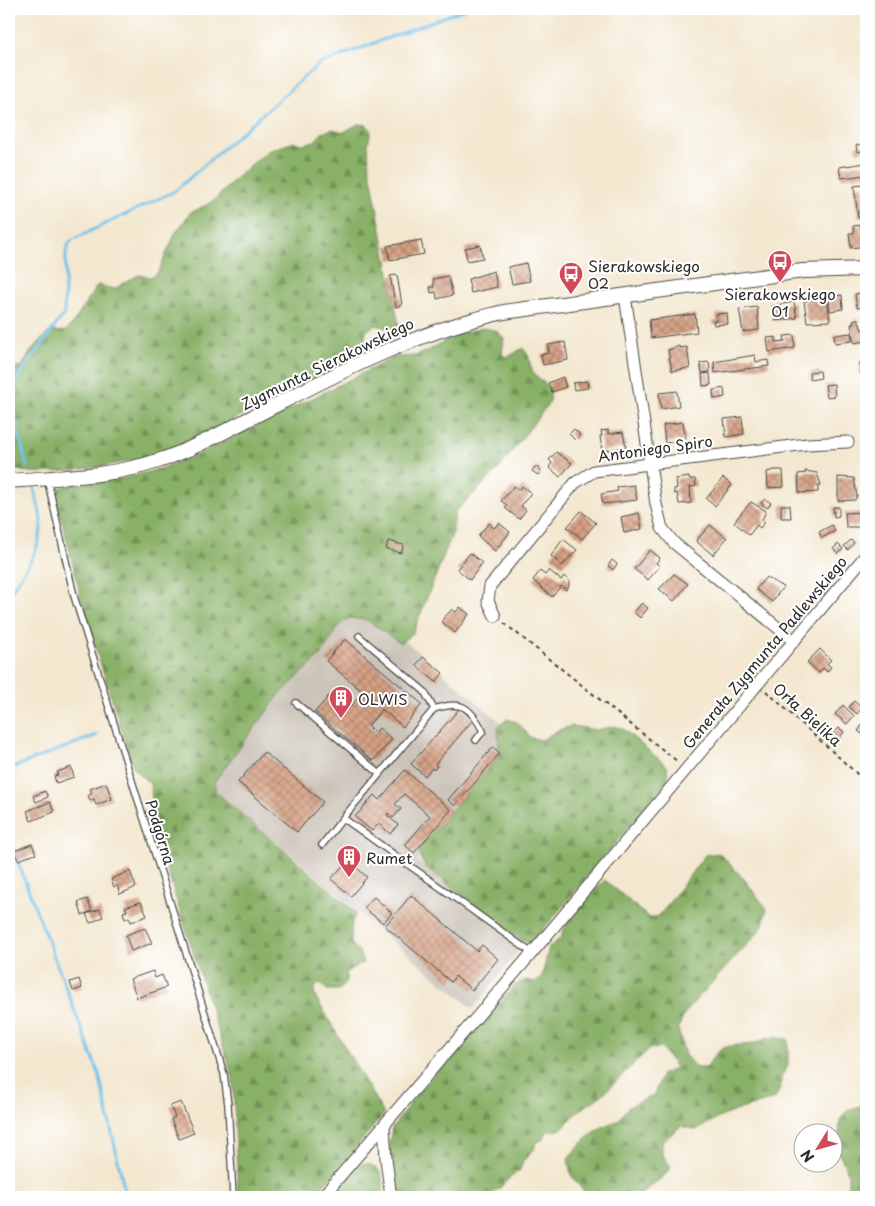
<svg xmlns="http://www.w3.org/2000/svg" width="875" height="1206" font-family="'Playpen Sans',sans-serif">
  <defs>
    <pattern id="forest-firs" width="22" height="20" patternUnits="userSpaceOnUse" patternTransform="scale(1.25)"><rect width="22" height="20" fill="#88b066"/><path d="M5 1l3.5 6h-7zM16 11l3.5 6h-7z" fill="#6f8f54"/></pattern>
    <pattern id="building-cross-hatch" width="8" height="8" patternUnits="userSpaceOnUse" patternTransform="scale(1.25)"><rect width="8" height="8" fill="#d6a184"/><path d="M0 0l8 8M0 8l8-8" fill="none" stroke="#ae836c"/></pattern>
  </defs>
  <rect width="100%" height="100%" fill="#fff"/>
  <filter id="ink" filterUnits="userSpaceOnUse"><feTurbulence type="fractalNoise" baseFrequency=".02" numOctaves="2"/><feDisplacementMap in="SourceGraphic" scale="10" xChannelSelector="R" yChannelSelector="G"/><feConvolveMatrix kernelMatrix="1 2 1 2 8 2 1 2 1" color-interpolation-filters="sRGB"/></filter>
  <filter id="wash" filterUnits="userSpaceOnUse"><feTurbulence type="fractalNoise" baseFrequency=".0096" numOctaves="4" result="noise"/><feDisplacementMap in="SourceGraphic" scale="20" xChannelSelector="R" yChannelSelector="G"/><feGaussianBlur stdDeviation="1.12" result="paint"/><feColorMatrix in="noise" values="0 0 0 0 0 0 0 0 0 0 0 0 0 0 0 0 0 1.4 0 .05"/><feComposite in="paint" operator="in"/></filter>
  <g filter="url(#wash)">
    <rect width="100%" height="100%" fill="#f3e7cf"/>
    <path fill="#cbc3b8" d="M350,594L517,736L417,861L528,939L473,1009L211,787Z"/>
    <path fill="url(#forest-firs)" stroke="#5a6e48" d="M358,124L367,125L371,130L368,145L369,165L399,326L393,330L376,325L366,331L363,352L358,360L158,455C126,462 36,482 9,467C9,455 17,444 9,432V368L22,366L31,351L49,332L66,331C79,317 86,300 98,285L114,289L138,275L152,277L158,272L176,232L190,213L212,202L241,173L268,151L294,142L303,144L315,141L322,133L332,129L344,132Z
      M483,328L495,330L504,338L502,355L508,357L523,348C532,357 528,366 535,375C539,380 546,383 551,389L550,402L497,471L455,512L453,532L413,633L400,643L367,620L349,618L340,624L320,656L279,695L214,782L216,792L357,913L352,921L351,943L359,952L363,963L346,972L347,981L339,990H327L320,983L314,989L315,996L384,1114L314,1197H238L233,1078L159,845L150,784L134,769L88,624L56,498L60,488C83,481 107,482 130,477C155,471 180,462 204,452L395,357L415,356L433,348L456,334Z
      M507,719L517,722L531,738L542,740L558,730L572,726L597,730L613,726L623,729L667,766L668,780L536,938L529,943L520,939L426,867L421,860L419,849L499,756L498,727Z
      M719,853L744,879L767,909L762,928L686,1011L678,1029L685,1055L696,1068H707C724,1031 743,1055 767,1037L788,1039V1066L781,1077V1086L775,1099C745,1107 724,1113 697,1130L681,1126L662,1142V1154L671,1167L665,1175L637,1197H588L571,1175L568,1158C584,1141 596,1126 618,1121L628,1107L654,1095L662,1074L667,1073L676,1067L661,1048L649,1049L602,1095L579,1111L560,1130L547,1131L542,1140L536,1142L534,1150L523,1161L520,1170L511,1176L500,1188L486,1197H396L389,1145L392,1128L422,1088L515,985L525,980L536,982L542,977L549,947L561,938C564,921 591,892 605,880L649,918L659,916L705,855Z
      M866,1105V1197H848V1173L838,1150L840,1120L849,1109Z
      M364,1163C385,1167 382,1179 384,1197H329L352,1170Z"/>
    <g fill="none" stroke-linecap="round" stroke-linejoin="round">
      <path stroke="#6ec1ea" stroke-width="3" d="M76,238L175,191L319,64L465,9
        M27,467L10,398L11,387L64,314L66,253L68,245L72,240
        M9,594C23,573 41,551 41,525C42,513 36,499 34,487
        M9,769L97,735
        M9,839L99,1074L126,1197"/>
    </g>
    <g id="blocks">
      <path fill="url(#building-cross-hatch)" d="M866,144V150L857,152L856,145Z
        M866,163V175L841,178L839,167Z
        M863,185L866,218H858L854,186Z
        M860,225L861,232L866,231V246L851,248L849,233H854L853,226Z
        M421,240L424,254L390,260L387,246Z
        M480,245L483,258L467,261L465,248Z
        M526,263L530,281L512,284L508,267Z
        M494,271L497,287L471,293L468,279Z
        M397,275L402,305L396,307L390,276Z
        M448,276L453,295L437,299L436,292L431,293L430,287H434L433,279Z
        M866,292V310H863L862,307L857,308L855,294Z
        M842,295L843,309L830,311L829,297Z
        M827,298L830,321L807,322L804,301Z
        M794,302L797,318L775,321L772,306Z
        M757,307L759,330L743,332L739,309Z
        M727,313L728,324L714,325L713,321H717L716,314Z
        M695,314L697,332L651,338L649,320Z
        M858,319L862,330L866,329V341L854,343L851,324H854L853,320Z
        M851,333L852,341L835,343L834,335Z
        M794,335L795,348L769,352L767,338L776,337V342L785,341L784,336Z
        M565,342L568,360L543,365L541,354L549,353L548,345Z
        M679,346L680,348L687,347L690,368L672,371L668,350Z
        M755,355L756,362L768,360L769,366L715,373L714,362Z
        M709,362L710,372L702,373L700,363Z
        M865,362L866,372L860,373L859,363Z
        M820,371L821,378L810,380L809,372Z
        M710,373L711,385L703,386L702,374Z
        M563,377L566,387L552,392L548,383Z
        M587,381L588,388L574,390L573,383Z
        M834,384L835,396L827,397L825,385Z
        M724,388L725,397L714,399L713,390Z
        M677,391L679,406L661,409L659,393Z
        M742,417L744,434L726,437L724,419Z
        M683,422L686,440L665,443L663,425Z
        M574,429L580,435L575,440L569,434Z
        M608,430V434L623,432L626,447L602,451L600,436H602L601,431Z
        M556,452L572,463L560,477L549,467L552,463L549,460Z
        M536,466L541,471L538,475L532,471Z
        M862,469H866V480H863Z
        M774,470H783L784,487L768,488L767,472Z
        M805,471L817,473L821,485H818V492L799,493L798,474L806,473Z
        M689,477V479H695L696,486L690,487L691,503L679,504L677,493L674,494V489L677,488L676,479Z
        M838,477L854,478L857,496L855,500L838,501Z
        M723,478L732,485L715,506L706,499Z
        M634,485L637,500L603,504L601,494L618,491L617,487Z
        M514,486L519,490L522,486L531,493L521,506L526,510L519,519L505,508L507,505L501,501Z
        M765,499L771,503L767,508L761,503Z
        M751,502L766,511L762,520L765,522L760,528L757,525L749,535L734,522Z
        M781,505H790L791,518H781Z
        M833,507H839V516L834,517Z
        M581,511L596,523L582,539L567,527Z
        M863,512L864,527H846L845,513Z
        M639,513L642,529L624,533L621,517Z
        M489,523L494,528L499,523L510,532L495,551L478,536Z
        M710,525L727,538L713,555L696,541Z
        M832,525L835,531L822,538L819,532Z
        M563,539L577,550L562,566L551,556Z
        M851,540L854,543L848,550L844,546Z
        M388,541L404,545L401,553L386,549Z
        M838,544L843,549L838,554L833,549Z
        M650,550L660,558L656,563L660,566L648,580L634,569Z
        M470,553L482,563L470,580L457,569Z
        M612,560L617,564L613,570L608,566Z
        M549,570L561,580L564,576L569,580V586L566,590L561,586L552,597L533,580L540,571L545,575Z
        M674,574L688,584L674,601L659,589Z
        M766,577L783,587L772,602L756,589Z
        M642,603L648,608L640,618L634,612Z
        M460,607L469,614L455,633L441,621L452,609L456,612Z
        M345,639L422,704L403,727L382,709L368,726L375,733L379,728L392,739L373,761L315,712L333,691L348,703L345,707L348,710L363,692L326,661Z
        M820,649L831,660L827,664L831,667L827,672L823,668L819,673L807,662Z
        M423,657L443,673L436,682L416,665Z
        M854,701L862,708L857,714L849,707Z
        M843,705L854,716L847,724L835,714Z
        M460,708L473,720L435,764L437,766L434,770L432,768L425,776L411,764Z
        M863,724L866,728L862,734L858,731Z
        M839,728L844,732L838,740L832,735Z
        M493,747L500,753L455,806L448,800Z
        M264,752L323,802L297,832L238,782Z
        M71,767L74,777L56,783L54,776L58,775L57,772Z
        M405,770L451,810L414,853L405,845L430,816L404,794L395,804L401,809L393,818L388,813L387,815L398,825L390,834L379,823L372,831L355,817L374,795L379,800Z
        M106,783L112,799L96,805L94,799L90,801L88,795L92,794L90,789Z
        M45,791L48,797L36,802L33,796Z
        M50,802L54,812L31,821L27,811Z
        M32,844L36,854L18,860L14,851Z
        M348,860L367,877L351,896L331,879Z
        M130,871L136,887L120,894L117,885L114,887L111,879Z
        M411,895L477,951L482,945L498,959L472,990L455,976L451,982L385,926Z
        M374,897L392,913L383,923L364,908Z
        M87,899L92,911L82,915L78,902Z
        M141,902L147,916L131,922L129,917L125,919L123,912L127,911L125,907Z
        M100,909L103,917L90,923L86,914Z
        M145,928L152,943L131,951L126,935Z
        M153,971L155,978L162,975L167,987L137,998L130,979Z
        M79,979L82,988L73,991L70,982Z
        M181,1102L194,1133L179,1139L171,1119L175,1117L170,1106Z"/>
    </g>
  </g>
  <g filter="url(#ink)">
    <use href="#blocks" fill-opacity="0" stroke="#494744" stroke-width="1"/>
    <g fill="none" stroke-linecap="round" stroke-linejoin="round">
      <defs>
        <path id="service" d="M47,478L74,596L224,1074L228,1105L233,1197
          M296,703L380,774
          M434,709C461,700 470,706 483,731L476,740
          M343,818L434,709L424,691L359,636
          M322,845L343,818L532,953"/>
        <path id="minor" d="M625,296L656,504L662,528L674,543L793,640
          M495,616L488,601L490,586L575,483L594,471L807,444L848,442
          M384,1125L386,1159L391,1197
          M322,1197L532,953L866,555"/>
        <path id="tertiary" d="M9,481C58,477 111,477 158,461C199,447 236,425 274,406C349,367 420,331 504,312L803,271L866,269"/>
      </defs>
      <use href="#service" stroke="#494744" stroke-width="8"/>
      <use href="#minor" stroke="#494744" stroke-width="13"/>
      <use href="#tertiary" stroke="#494744" stroke-width="16"/>
      <path stroke="#494744" stroke-width="2" stroke-dasharray="4 4" stroke-linecap="butt" d="M504,623L678,762
        M766,691L866,782"/>
      <use href="#service" stroke="#fff" stroke-width="5.5"/>
      <use href="#minor" stroke="#fff" stroke-width="11"/>
      <use href="#tertiary" stroke="#fff" stroke-width="14"/>
    </g>
  </g>
  <defs>
    <symbol id="bus-pin" viewBox="-11 -11 22 30"><path d="M0 17L-7.5 6A9.5 9.5 0 1 1 7.5 6Z" fill="#d1495b" stroke="#fff"/><path d="M-5-6H5V4H4V6H2V4H-2V6H-4V4H-5ZM-3.5-4V0h7V-4ZM-3.5 1.2v1.5H-2V1.2ZM2 1.2v1.5H3.5V1.2Z" fill="#fff"/></symbol>
    <symbol id="building-pin" viewBox="-11 -11 22 30"><path d="M0 17L-7.5 6A9.5 9.5 0 1 1 7.5 6Z" fill="#d1495b" stroke="#fff"/><path d="M-4-6H4V6H1V3H-1V6H-4ZM-2.5-4.3h1.7v1.8h-1.7ZM.8-4.3h1.7v1.8H.8ZM-2.5-1h1.7V.8h-1.7ZM.8-1h1.7V.8H.8Z" fill="#fff"/></symbol>
  </defs>
  <g fill-rule="evenodd">
    <use href="#bus-pin" x="766" y="248" width="28" height="38"/>
    <use href="#bus-pin" x="557" y="260" width="28" height="38"/>
    <use href="#building-pin" x="327" y="684" width="28" height="38"/>
    <use href="#building-pin" x="335" y="843" width="28" height="38"/>
  </g>
  <g text-anchor="middle" dominant-baseline="central" stroke-width="4" stroke-linejoin="round" paint-order="stroke">
    <g font-size="15" fill="#2b2b2b" stroke="#fff" text-anchor="start">
      <text x="588" y="265">Sierakowskiego<tspan x="588" dy="17">02</tspan></text>
      <text x="780" y="293" text-anchor="middle">Sierakowskiego<tspan x="780" dy="17">01</tspan></text>
      <text x="358" y="698">OLWIS</text>
      <text x="366" y="857">Rumet</text>
    </g>
    <g font-size="15" fill="#2b2b2b" stroke="#fff">
      <text transform="translate(327 363) rotate(-26)">Zygmunta Sierakowskiego</text>
      <text transform="translate(655 448) rotate(-8)">Antoniego Spiro</text>
      <text transform="translate(764 652) rotate(-50)">Generała Zygmunta Padlewskiego</text>
      <text transform="translate(808 714) rotate(42)">Orła Bielika</text>
      <text transform="translate(161 832) rotate(73)">Podgórna</text>
    </g>
  </g>
  <rect width="875" height="1206" fill="none" stroke="#fff" stroke-width="30"/>
  <g transform="translate(818 1148) rotate(233)"><circle r="24" fill="#ffffff" stroke="#aaaaaa"/>
  <path d="M0-4L9 19L0 12L-9 19Z" fill="#d1495b"/>
  <text y="-8" font-size="14" font-weight="bold" text-anchor="middle" fill="#2b2b2b">N</text>
  </g>
</svg>
